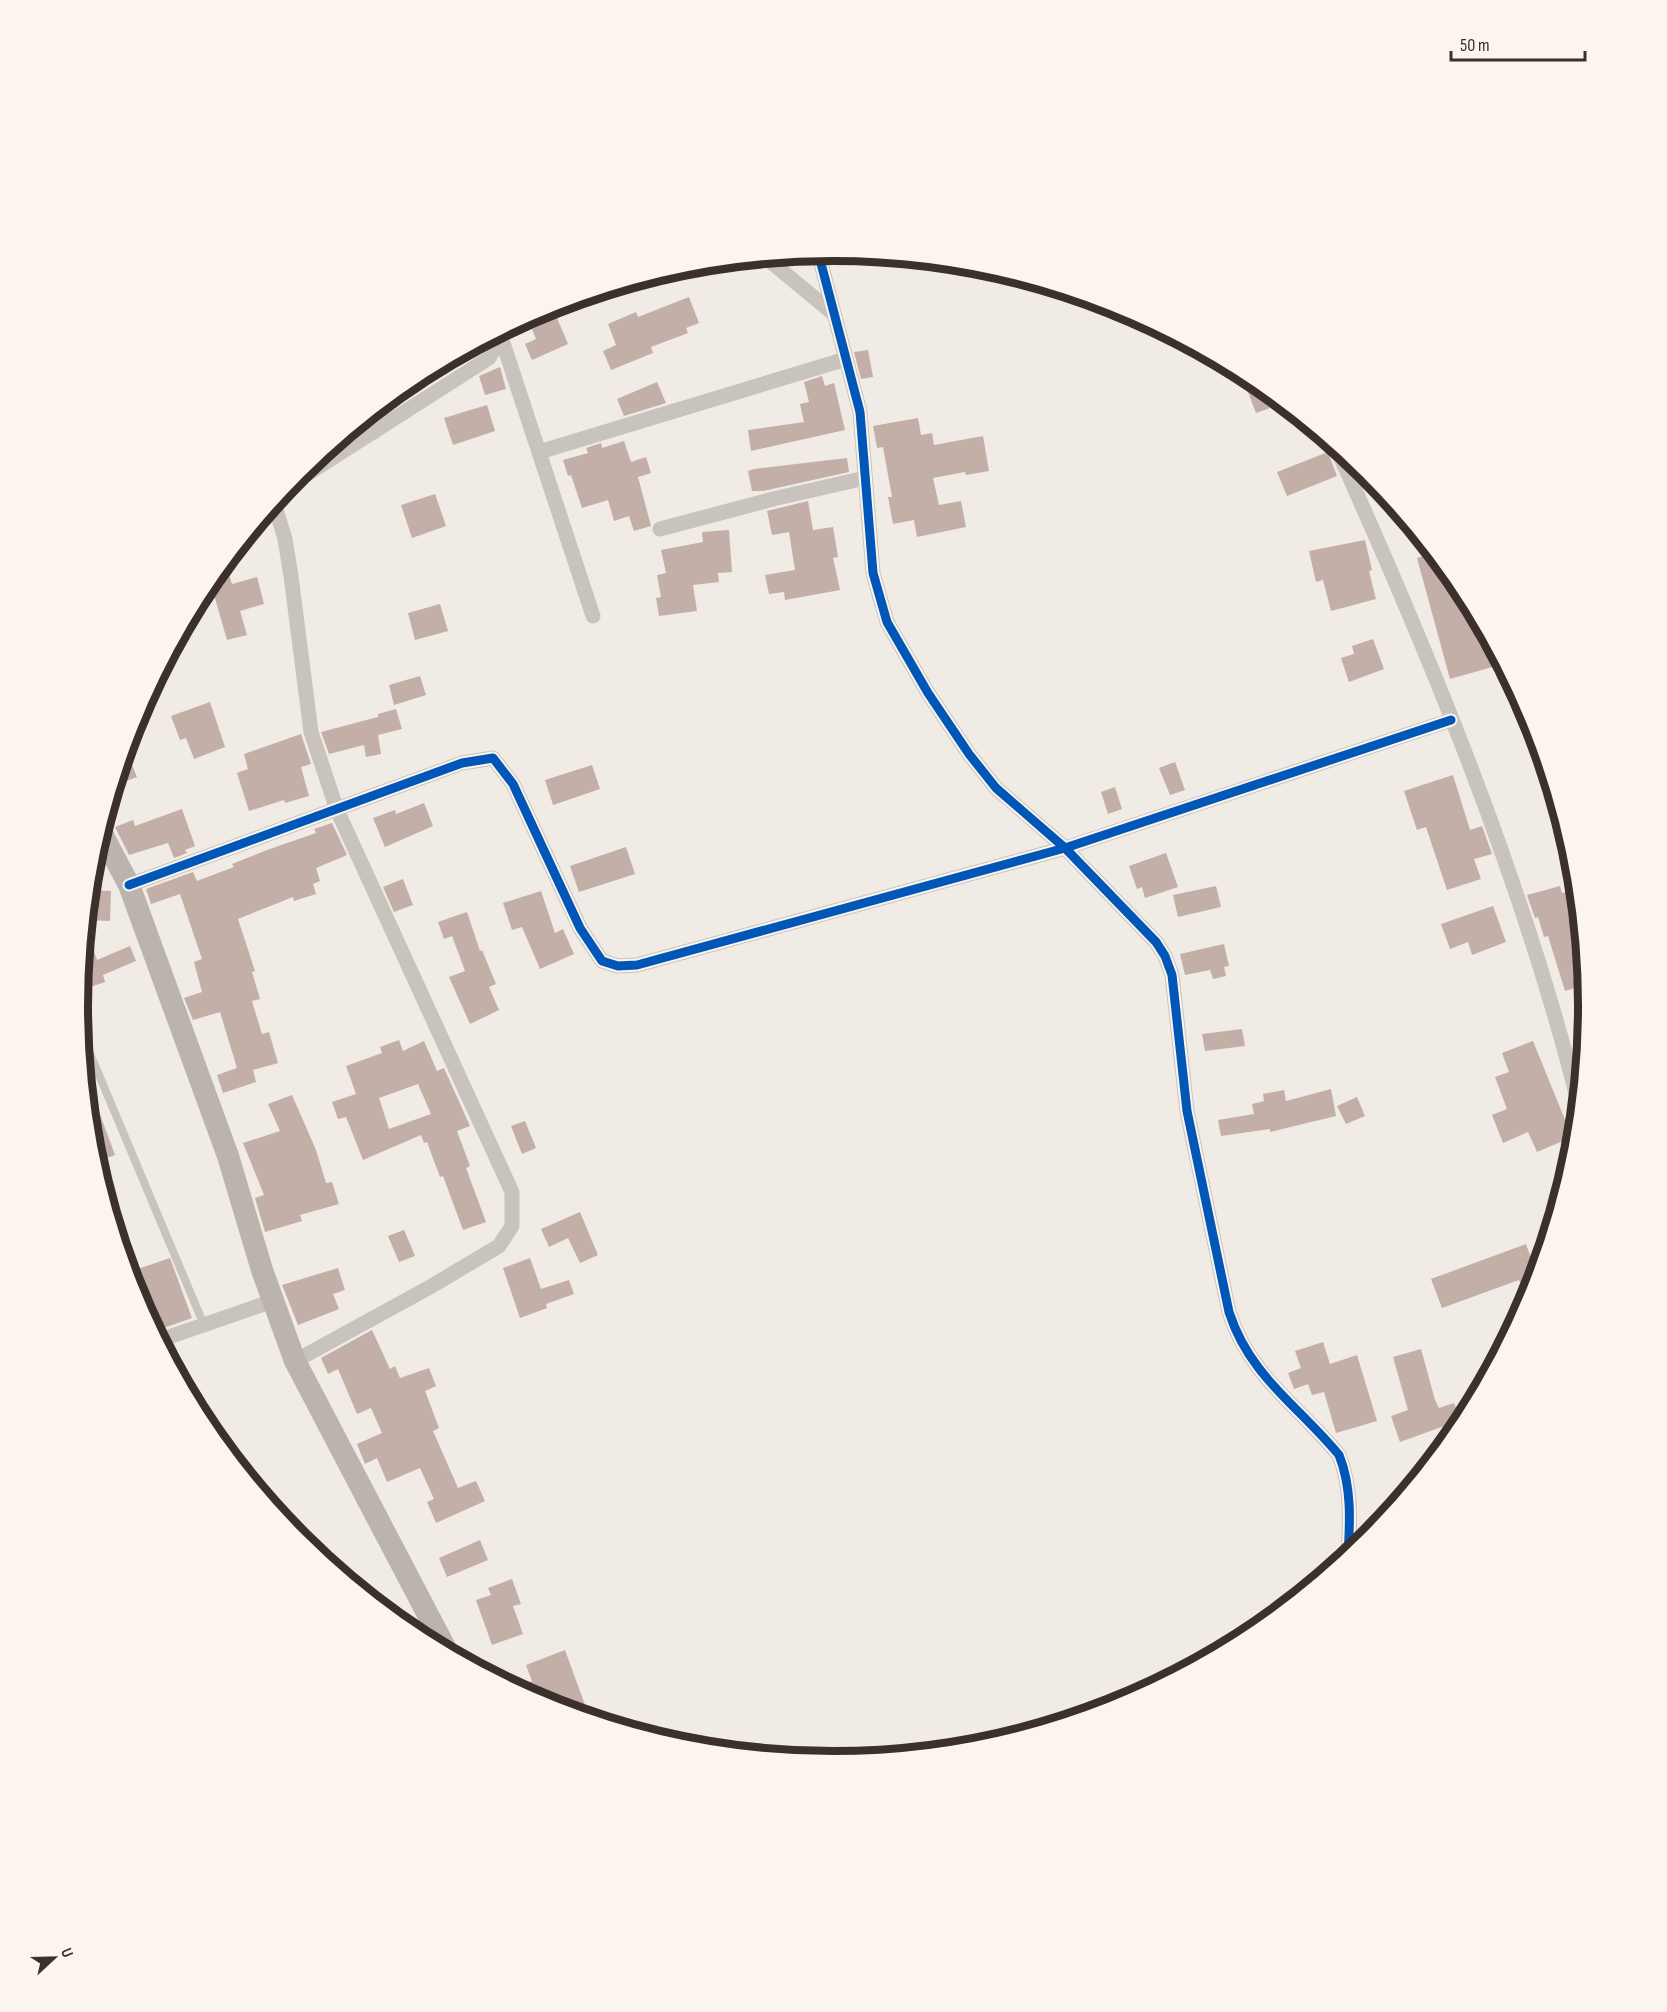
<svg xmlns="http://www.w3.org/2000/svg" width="1667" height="2012" font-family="'Sofia Sans Condensed',sans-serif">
  <rect width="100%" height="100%" fill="#f0ebe5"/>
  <path fill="#c3afa7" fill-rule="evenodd" d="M689,297L699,323L686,328L688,333L651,347L653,353L611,370L603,351L616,345L608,324L636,312L638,317Z
    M557,318L568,344L532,360L525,344L536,339L532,329Z
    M868,350L873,377L861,379L854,352Z
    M500,367L506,389L485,395L479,376Z
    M822,376L825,386L834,383L845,430L751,451L748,430L804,422L800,404L809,402L804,382Z
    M1256,380L1270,391L1284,403L1256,413L1245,384Z
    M657,382L666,403L624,416L617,399Z
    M487,405L495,431L453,445L444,418Z
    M918,418L921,435L932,433L934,445L983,436L989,471L966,475L965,472L933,478L939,505L961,501L966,527L917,537L914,520L893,524L888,497H892L883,447L877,448L873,426Z
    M624,441L631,462L646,457L651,473L638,477L651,526L634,531L629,516L614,521L608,500L582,508L571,475L568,476L563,460L588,453L586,448L601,443L602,448Z
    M1328,452L1337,476L1287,496L1277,472Z
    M847,458L849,472L763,491H752L748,471L754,469Z
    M435,494L446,526L412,538L401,505Z
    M808,501L813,530L833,527L838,557L833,558L840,590L785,600L784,592L769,594L765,575L795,570L789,532L772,535L767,511Z
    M729,530L732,572L718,573L719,582L693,585L697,611L659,616L656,598L661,597L657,575L666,573L661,550L703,542L702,532Z
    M1365,540L1372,570L1369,571L1376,599L1331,611L1323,580L1316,582L1309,551Z
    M1434,553L1462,587L1503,664L1450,679L1417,558Z
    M225,562L232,584L257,577L264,604L240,611L247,635L227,640L210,581Z
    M440,604L448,631L415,640L408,613Z
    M1373,639L1384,669L1349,682L1341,658L1354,654L1352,646Z
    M420,676L426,695L394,705L389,685Z
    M210,702L225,747L194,759L186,738L180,740L171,716Z
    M396,709L402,729L378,735L381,754L366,757L364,745L329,754L321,732L378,717V714Z
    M301,734L311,764L301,767L309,796L285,803L284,800L249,811L237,773L248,769L244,754Z
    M126,750L137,777L115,785L120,768Z
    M1175,762L1185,790L1170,795L1159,768Z
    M592,765L600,789L553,805L545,780Z
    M1453,775L1470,830L1482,826L1492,854L1474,859L1481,879L1447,890L1426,827L1417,830L1404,791Z
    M1115,787L1122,809L1108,814L1101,792Z
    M424,803L433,826L385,847L373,818L395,810L396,814Z
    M182,809L195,846L185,850L187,853L174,858L168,843L129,855L115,827L133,820L135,826Z
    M332,823L347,855L316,868L320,881L313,884L316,894L294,901L293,897L238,919L255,971L252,972L260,999L252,1001L262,1034L269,1032L278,1063L253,1070L256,1082L223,1093L217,1075L237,1068L220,1012L193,1020L184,998L202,992L194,962L202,959L180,894L151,904L146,889L193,872L197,881L234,867L232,864L267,850L316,833L314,829Z
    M626,847L635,874L579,892L570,866Z
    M1166,853L1178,887L1145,898L1142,887L1137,889L1129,866Z
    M403,879L413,905L394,912L383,887Z
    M1216,886L1221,907L1178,917L1173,895Z
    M1560,886L1562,893L1574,890L1580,911L1587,984L1565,991L1548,936L1544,937L1538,917L1535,918L1527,895Z
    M89,890L111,891L110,921L86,920Z
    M541,891L555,933L563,929L574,954L540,969L522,927L512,930L503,903Z
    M1493,906L1506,942L1472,955L1468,942L1450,949L1441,924Z
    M467,912L480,951L482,950L496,984L489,987L499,1010L470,1024L449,977L465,971L452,936L444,939L438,922Z
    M86,927L97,960L130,946L136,961L103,975L105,982L79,991Z
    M1224,944L1229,966L1224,967L1226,976L1213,979L1210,970L1185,975L1180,954Z
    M1242,1029L1245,1046L1205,1051L1202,1034Z
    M399,1040L403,1051L424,1041L437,1071L444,1068L470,1126L457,1131L470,1166L466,1168L486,1222L463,1230L443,1176L440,1177L427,1142L424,1143L421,1135L363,1160L346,1117L338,1119L332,1102L356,1094L346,1066L382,1053L380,1047ZM418,1084L431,1114L389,1129L379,1098Z
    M1533,1041L1572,1137L1537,1152L1528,1132L1503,1143L1492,1115L1507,1109L1495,1077L1509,1072L1502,1053Z
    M1331,1089L1336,1116L1270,1132V1129L1221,1136L1218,1120L1254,1114L1252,1104L1264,1101L1263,1094L1284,1090L1286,1101Z
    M91,1090L115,1155L95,1162L86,1092Z
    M292,1095L316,1150L326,1183L332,1182L339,1204L300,1215L302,1221L265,1232L255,1198L264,1195L243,1143L280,1131L268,1104Z
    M1357,1097L1365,1116L1346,1124L1337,1106Z
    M525,1121L536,1148L522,1154L511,1126Z
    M580,1212L598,1255L580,1263L568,1238L549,1247L541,1229Z
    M404,1230L415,1256L399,1262L388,1236Z
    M1526,1244L1537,1276L1527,1304L1519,1280L1442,1308L1431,1279Z
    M170,1258L192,1318L155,1331L135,1295L129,1272Z
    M530,1258L541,1289L569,1280L574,1294L546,1304L547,1308L520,1318L503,1268Z
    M338,1268L345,1290L333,1294L339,1309L298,1325L282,1285Z
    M372,1330L390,1369L395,1366L400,1378L429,1368L436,1386L425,1391L439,1428L433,1431L458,1488L476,1481L485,1501L436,1523L427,1502L434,1499L420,1468L387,1482L377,1458L365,1464L357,1444L382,1433L371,1408L357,1414L338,1369L328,1374L321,1358Z
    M1323,1342L1330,1364L1357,1355L1377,1421L1336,1433L1324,1392L1312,1395L1308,1384L1294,1389L1288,1373L1301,1368L1295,1351Z
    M1421,1349L1435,1400L1439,1408L1454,1403L1461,1420L1400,1442L1391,1416L1408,1410L1393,1357Z
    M480,1540L488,1560L447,1577L439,1558Z
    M512,1579L521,1604L513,1606L523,1634L492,1645L476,1600L491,1595L488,1588Z
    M565,1650L581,1694L590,1718L544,1704L514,1688L532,1681L526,1665Z"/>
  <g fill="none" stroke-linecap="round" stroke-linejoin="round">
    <path stroke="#c9c3be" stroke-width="8" d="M81,1032L204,1325"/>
    <path stroke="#c9c3be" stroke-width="15" d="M818,252L860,412L873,573L887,622L928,693L969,754L996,788L1065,848L1156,942L1165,956L1172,975L1187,1111L1229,1312C1250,1377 1298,1405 1339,1455C1352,1487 1350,1522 1348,1556
      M765,257L834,314
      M500,334L593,616
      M369,415L374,432
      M1335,445C1430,655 1523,881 1579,1105
      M539,452L846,359
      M287,487L489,358L503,330
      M274,503L285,539L291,576L311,732L337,810L512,1192V1226L499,1246L430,1287L295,1361
      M660,529L773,499L865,478
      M129,885L462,763L493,758L513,784L580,928L602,961L618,966L637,965L1065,848L1451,720
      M160,1340L273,1301"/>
    <path stroke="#bab3ae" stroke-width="22" d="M101,832L129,885L228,1156L262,1270L295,1361L448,1653"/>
    <defs>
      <path id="cycleway" d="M818,252L860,412L873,573L887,622L928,693L969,754L996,788L1065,848L1156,942L1165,956L1172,975L1187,1111L1229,1312C1250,1377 1298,1405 1339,1455C1352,1487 1350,1522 1348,1556
        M129,885L462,763L493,758L513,784L580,928L602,961L618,966L637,965L1065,848L1451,720"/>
    </defs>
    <use href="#cycleway" stroke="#fbf5ee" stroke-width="13"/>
    <use href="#cycleway" stroke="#0057b8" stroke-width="9"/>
  </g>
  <path d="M0 0H1667V2012H0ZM88 1006a745 745 0 1 1 1490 0a745 745 0 1 1-1490 0Z" fill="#fbf5ee" fill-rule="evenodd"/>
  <path fill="none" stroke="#3b302b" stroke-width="8" d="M88 1006a745 745 0 1 1 1490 0a745 745 0 1 1-1490 0Z"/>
  <g transform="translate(54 1958) rotate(68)" stroke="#fbf5ee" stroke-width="4.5" paint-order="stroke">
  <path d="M0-4.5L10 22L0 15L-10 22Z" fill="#3b302b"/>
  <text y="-9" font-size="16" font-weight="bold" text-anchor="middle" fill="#3b302b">U</text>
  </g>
  <path d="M1451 51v9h134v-9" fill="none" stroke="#3b302b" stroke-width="3"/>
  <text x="1460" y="51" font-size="18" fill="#3b302b" stroke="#fbf5ee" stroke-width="4.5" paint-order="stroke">50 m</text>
</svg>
